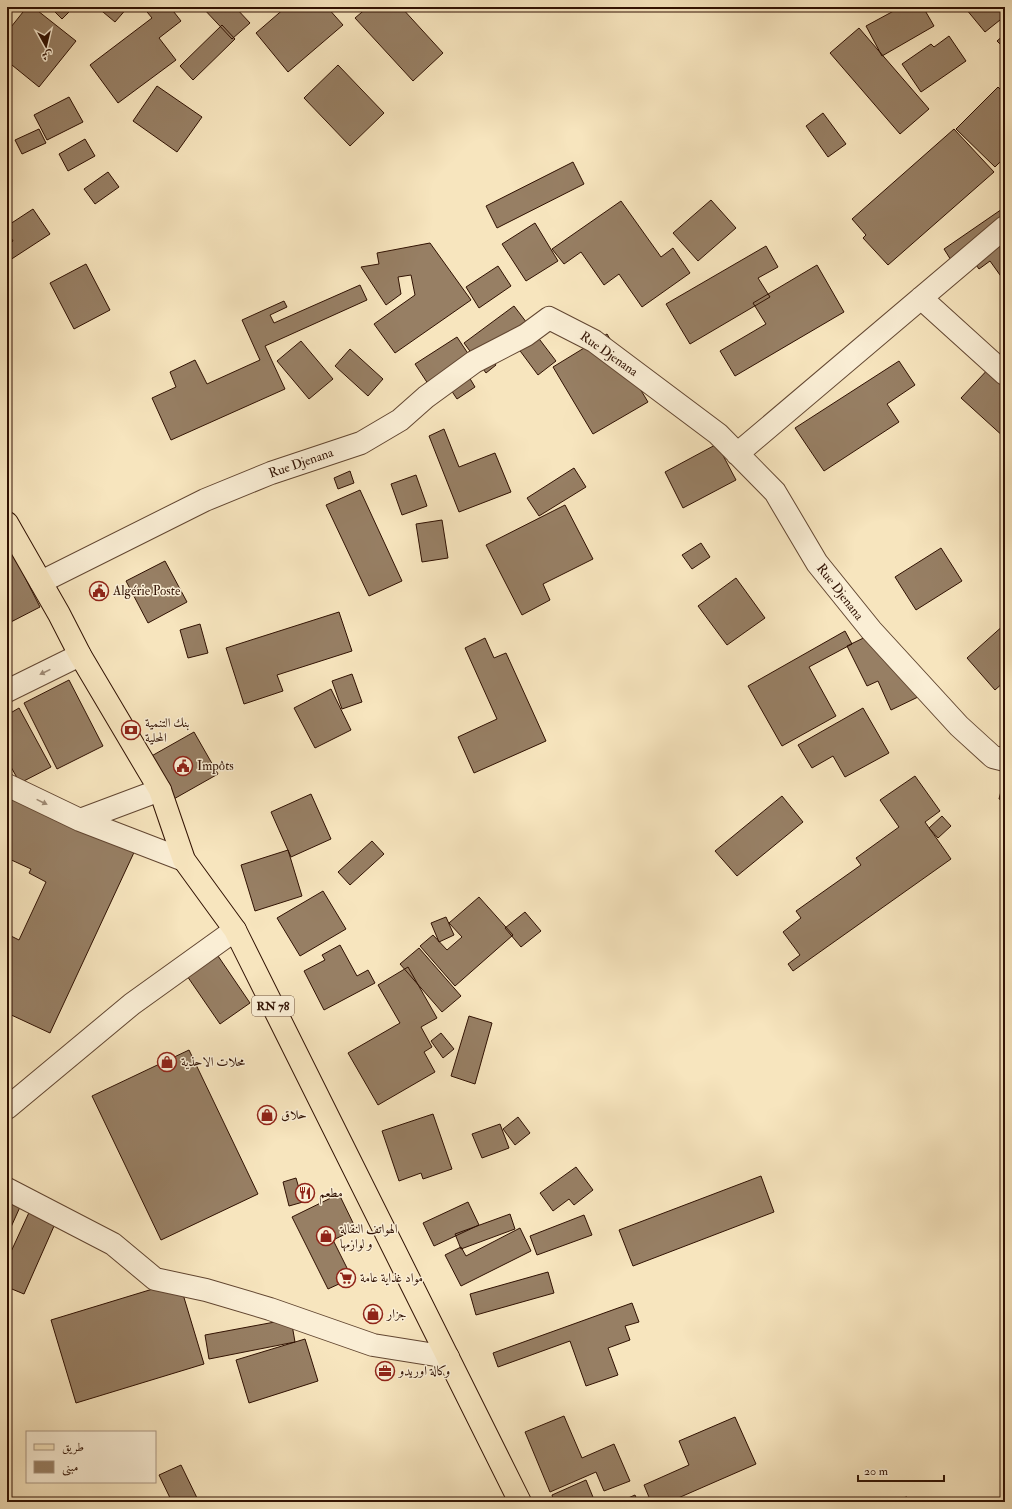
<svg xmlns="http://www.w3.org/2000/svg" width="1012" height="1509" font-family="'IM FELL Double Pica',Amiri,serif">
  <rect width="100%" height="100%" fill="#f7e5be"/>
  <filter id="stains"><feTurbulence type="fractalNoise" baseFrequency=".005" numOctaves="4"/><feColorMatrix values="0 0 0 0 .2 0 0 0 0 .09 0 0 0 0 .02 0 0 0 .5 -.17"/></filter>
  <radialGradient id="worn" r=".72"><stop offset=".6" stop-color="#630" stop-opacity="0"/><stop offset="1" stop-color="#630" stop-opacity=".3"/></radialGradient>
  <path fill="#977f64" stroke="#301102" d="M27,7H33L76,41L39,87L7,61V32Z
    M50,7H74L62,19Z
    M97,7H128L115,22Z
    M143,7H170L181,21L159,38L176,60L118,103L90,65L152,18Z
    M202,7H235L250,23L232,39Z
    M286,7H327L343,25L288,72L256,33Z
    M368,7H401L443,53L413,81L355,18Z
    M901,7H923L934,26L882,56L866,26Z
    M969,7H1005V16L985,32L966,9Z
    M222,25L235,39L193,80L180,66Z
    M859,28L929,109L900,134L830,53Z
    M1005,34V49L997,41Z
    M949,36L966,61L921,92L902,64L931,44L934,47Z
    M338,65L384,113L350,146L304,98Z
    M157,86L202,117L177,152L133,121Z
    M998,87L1005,94V157L995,167L956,129Z
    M69,97L83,122L47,140L34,115Z
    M823,113L846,144L828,157L806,126Z
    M39,129L46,143L22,154L15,140Z
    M954,129L994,172L888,265L863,238L866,235L852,219Z
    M85,139L95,156L68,171L59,154Z
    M573,162L584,184L497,228L486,206Z
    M108,172L119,187L95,204L84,189Z
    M711,200L736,228L698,261L673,233Z
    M621,201L661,257L673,248L690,273L642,307L619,274L604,285L581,252L564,264L552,249Z
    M1005,207V282L990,261L979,269L971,258L956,268L944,249Z
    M33,209L50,234L7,262V245L13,241L7,231V226Z
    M535,223L558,261L526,281L502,244Z
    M430,243L471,300L395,353L374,324L415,295L411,275L398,277L401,294L386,305L361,267L379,264L377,253Z
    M766,246L778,267L758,278L770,297L690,344L666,304Z
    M86,264L110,310L74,329L50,283Z
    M817,265L844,312L735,376L720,351L766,324L753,303Z
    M498,266L511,286L479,308L466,287Z
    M360,285L367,300L265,346L285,389L171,440L152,398L176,387L170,372L195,360L207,384L260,360L242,320L284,301L287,307L270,315L274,323Z
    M514,306L556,361L538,375L509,336L487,352L496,365L486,373L464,343Z
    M607,334L648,402L593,434L553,367Z
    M457,337L479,370L469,377L475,387L457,399L449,387L436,396L415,364Z
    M301,341L333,379L309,399L277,361Z
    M350,349L383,379L368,396L335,366Z
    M899,361L915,385L887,404L899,422L824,471L795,428Z
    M992,365L1005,377V438L961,398Z
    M444,429L459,467L495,453L511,492L459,512L429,436Z
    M717,444L736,480L683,508L665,472Z
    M574,468L586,487L539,516L527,498Z
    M350,471L354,483L338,489L334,478Z
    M416,475L427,506L402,515L391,484Z
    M360,490L402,581L369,596L326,505Z
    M565,505L593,559L543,584L550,600L522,615L486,545Z
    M442,520L448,558L422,562L416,524Z
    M7,542L40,607L7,624Z
    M701,543L710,557L692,569L682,555Z
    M941,548L962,581L916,610L895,577Z
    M165,561L187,602L148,623L126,581Z
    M736,578L765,618L727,645L698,606Z
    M339,612L352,651L277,675L283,691L244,704L226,648Z
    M200,624L208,653L188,658L180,630Z
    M1005,624V681L995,690L967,658Z
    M884,628L918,697L891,710L878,681L867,686L847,646Z
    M845,631L852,644L809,667L836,716L782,746L748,686Z
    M485,638L494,658L506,653L546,741L474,773L458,737L497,719L465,648Z
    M352,674L362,702L342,709L332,681Z
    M69,680L103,746L57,769L24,703Z
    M331,689L351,730L315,748L294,708Z
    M19,708L51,767L20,783L7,760V715Z
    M863,708L889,753L845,777L833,756L812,768L798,745Z
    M194,732L218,774L172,800L148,758Z
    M1005,775V801L999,799Z
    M915,776L940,811L925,822L951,859L793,971L788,964L800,955L783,932L801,918L796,911L861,865L856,858L899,827L880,800Z
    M7,786L137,846L50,1033L7,1013V934L19,940L46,882L29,873L31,869L7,858Z
    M311,794L331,839L291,857L271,812Z
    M782,796L803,822L737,876L715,851Z
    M942,816L951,826L938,838L929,828Z
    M372,841L384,854L350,885L338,872Z
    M288,850L302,896L255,911L241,865Z
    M323,891L346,929L300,956L277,918Z
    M479,897L513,935L455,986L420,946L433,935L447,950L462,937L449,923Z
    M525,912L541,931L521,947L505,928Z
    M446,917L454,935L439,942L431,923Z
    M340,945L357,976L368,970L375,983L324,1010L304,971L325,960L322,955Z
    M419,948L461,996L442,1012L400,964Z
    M216,953L250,1003L220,1024L185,973Z
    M408,967L437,1018L421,1027L432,1047L424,1052L435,1072L378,1105L348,1053L400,1023L378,985Z
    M469,1016L492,1023L475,1084L451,1076Z
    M441,1033L454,1049L443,1058L431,1041Z
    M189,1050L258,1194L161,1240L92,1096Z
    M433,1114L452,1169L423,1179L421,1173L399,1181L382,1131Z
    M518,1117L530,1133L515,1145L503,1129Z
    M500,1124L509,1148L482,1158L472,1134Z
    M576,1167L593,1190L574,1205L569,1199L553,1211L540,1193Z
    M761,1176L774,1212L633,1266L619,1230Z
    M296,1178L303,1202L289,1206L283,1182Z
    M339,1194L356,1229L333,1240L352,1278L328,1289L292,1217Z
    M7,1201L20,1207L7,1236Z
    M468,1202L479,1225L434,1246L423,1223Z
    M32,1206L58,1217L24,1294L7,1287V1256H9Z
    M510,1214L515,1229L461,1249L455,1234Z
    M584,1215L592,1235L537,1255L530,1236Z
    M520,1228L531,1251L461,1286L445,1255L461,1247L466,1256Z
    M548,1272L554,1293L476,1315L470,1294Z
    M179,1281L204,1364L76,1403L51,1320Z
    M632,1303L639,1322L625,1326L630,1340L608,1348L618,1375L586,1386L570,1341L498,1367L493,1353Z
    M291,1319L295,1342L209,1359L205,1335Z
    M305,1339L318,1381L249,1403L236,1360Z
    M564,1416L582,1458L614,1444L630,1481L604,1491L596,1472L550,1492L525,1432Z
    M735,1417L756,1464L669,1502H651L644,1485L689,1465L679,1441Z
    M181,1465L199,1502H172L159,1475Z
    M586,1480L595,1502H554L552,1495Z
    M635,1495L638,1502H619Z
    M907,1497L908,1502H880Z"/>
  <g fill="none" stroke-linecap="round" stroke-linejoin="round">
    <defs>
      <path id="minor" d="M921,298L1005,374
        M737,454L1005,227
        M41,582L205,500L271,473L361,443L400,420L426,397L474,362L526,335L549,318L594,341L718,434L775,492L817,563L871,630L959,726L993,757L1005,760
        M7,691L80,655
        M7,785L80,820L184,860
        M80,820L160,790
        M7,1108L132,1004L235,930
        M7,1189L113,1244L155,1279L206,1290L270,1309L373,1345L448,1357"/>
      <path id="major" d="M7,523L59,614L80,655L160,790L184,860L235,930L520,1502"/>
    </defs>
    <use href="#minor" stroke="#624631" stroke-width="24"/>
    <use href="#major" stroke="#301102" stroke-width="24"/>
    <use href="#minor" stroke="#faeed5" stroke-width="22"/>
    <use href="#major" stroke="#f7e5be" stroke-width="22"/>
  </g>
  <defs><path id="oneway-solid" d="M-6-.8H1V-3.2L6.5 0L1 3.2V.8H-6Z"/></defs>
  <g fill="#9f8b76">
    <use href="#oneway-solid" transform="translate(45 672) rotate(154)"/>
    <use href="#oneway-solid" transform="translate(42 802) rotate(26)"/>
  </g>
  <defs>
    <symbol id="civic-ring" viewBox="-11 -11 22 22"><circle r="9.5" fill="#faeed5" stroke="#8f2418" stroke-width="1.5"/><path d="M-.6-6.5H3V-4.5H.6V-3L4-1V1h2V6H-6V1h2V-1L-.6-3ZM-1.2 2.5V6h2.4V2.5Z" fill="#8f2418"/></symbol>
    <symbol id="bank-ring" viewBox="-11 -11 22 22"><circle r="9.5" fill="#faeed5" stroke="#8f2418" stroke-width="1.5"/><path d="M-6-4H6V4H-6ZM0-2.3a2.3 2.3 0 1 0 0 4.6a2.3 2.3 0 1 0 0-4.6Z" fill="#8f2418"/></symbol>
    <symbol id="shop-ring" viewBox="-11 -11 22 22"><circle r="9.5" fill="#faeed5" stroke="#8f2418" stroke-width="1.5"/><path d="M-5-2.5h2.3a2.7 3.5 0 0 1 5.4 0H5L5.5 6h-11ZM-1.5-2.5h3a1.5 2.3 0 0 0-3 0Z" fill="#8f2418"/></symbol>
    <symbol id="restaurant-ring" viewBox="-11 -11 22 22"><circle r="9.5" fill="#faeed5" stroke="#8f2418" stroke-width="1.5"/><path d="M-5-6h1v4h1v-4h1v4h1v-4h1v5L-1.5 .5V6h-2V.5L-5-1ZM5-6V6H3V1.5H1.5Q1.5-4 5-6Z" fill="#8f2418"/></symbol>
    <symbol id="supermarket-ring" viewBox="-11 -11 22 22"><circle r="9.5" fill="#faeed5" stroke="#8f2418" stroke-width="1.5"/><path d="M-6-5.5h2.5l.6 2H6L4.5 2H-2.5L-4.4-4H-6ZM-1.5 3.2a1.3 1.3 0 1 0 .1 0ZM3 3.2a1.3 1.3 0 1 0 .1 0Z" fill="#8f2418"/></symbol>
    <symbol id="office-ring" viewBox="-11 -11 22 22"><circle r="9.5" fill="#faeed5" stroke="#8f2418" stroke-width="1.5"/><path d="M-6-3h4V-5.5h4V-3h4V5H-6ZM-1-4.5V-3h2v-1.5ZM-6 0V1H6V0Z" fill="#8f2418"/></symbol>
  </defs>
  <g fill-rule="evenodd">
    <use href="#civic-ring" x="88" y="580" width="22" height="22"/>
    <use href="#bank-ring" x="120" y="719" width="22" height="22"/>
    <use href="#civic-ring" x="172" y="755" width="22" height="22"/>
    <use href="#shop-ring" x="156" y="1051" width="22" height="22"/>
    <use href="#shop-ring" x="256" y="1104" width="22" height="22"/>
    <use href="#restaurant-ring" x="294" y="1182" width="22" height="22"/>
    <use href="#shop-ring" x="315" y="1225" width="22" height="22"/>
    <use href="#supermarket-ring" x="335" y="1267" width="22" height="22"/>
    <use href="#shop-ring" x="362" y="1303" width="22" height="22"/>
    <use href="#office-ring" x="374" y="1360" width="22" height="22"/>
  </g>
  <g text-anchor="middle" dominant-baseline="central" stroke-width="3" stroke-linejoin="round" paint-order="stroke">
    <rect fill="#faeed5" stroke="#6d5341" stroke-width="1" x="252" y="996" width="42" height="20" rx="3"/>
    <g font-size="12" font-weight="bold" fill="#301102">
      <text x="273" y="1006">RN 78</text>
    </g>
    <g font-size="13" fill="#301102" stroke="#faeed5">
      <text transform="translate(609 354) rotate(35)">Rue Djenana</text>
      <text transform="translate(301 463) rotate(-19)">Rue Djenana</text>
      <text transform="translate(840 592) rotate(52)">Rue Djenana</text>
    </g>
    <g font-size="13" fill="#301102" stroke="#faeed5" text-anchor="start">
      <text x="113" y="591">Algérie Poste</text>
      <text x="145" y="723">بنك التنمية<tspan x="145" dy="15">المحلية</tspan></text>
      <text x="197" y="766">Impôts</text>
      <text x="181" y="1062">محلات الاحذية</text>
      <text x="281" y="1115">حلاق</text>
      <text x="319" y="1193">مطعم</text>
      <text x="340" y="1229">الهواتف النقالة<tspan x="340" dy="15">و لوازمها</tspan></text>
      <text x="360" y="1278">مواد غذاية عامة</text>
      <text x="387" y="1314">جزار</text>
      <text x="399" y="1371">وكالة اوريدو</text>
    </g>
  </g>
  <rect width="1012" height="1509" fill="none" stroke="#f7e5be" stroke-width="24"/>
  <rect x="8" y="8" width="996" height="1493" fill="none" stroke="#301102" stroke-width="2"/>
  <rect x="12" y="12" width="988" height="1485" fill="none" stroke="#301102"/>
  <rect x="26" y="1431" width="130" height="52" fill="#faeed5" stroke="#a99681"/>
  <rect x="34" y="1444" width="20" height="6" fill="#f7e5be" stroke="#a99681"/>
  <text x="62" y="1451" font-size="12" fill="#301102">طريق</text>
  <rect x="34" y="1461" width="20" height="12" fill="#977f64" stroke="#a99681"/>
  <text x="62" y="1471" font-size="12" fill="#301102">مبنى</text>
  <g transform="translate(46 46) rotate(172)" stroke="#faeed5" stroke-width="3" paint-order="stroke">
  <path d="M0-3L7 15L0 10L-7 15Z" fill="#301102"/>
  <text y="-6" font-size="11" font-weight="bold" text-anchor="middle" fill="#301102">ش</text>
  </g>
  <path d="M858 1475v6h86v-6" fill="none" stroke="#301102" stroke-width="2"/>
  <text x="864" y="1475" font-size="12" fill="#301102" stroke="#faeed5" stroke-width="3" paint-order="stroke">20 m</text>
  <rect width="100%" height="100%" filter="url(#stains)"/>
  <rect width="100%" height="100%" fill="url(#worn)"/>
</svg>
